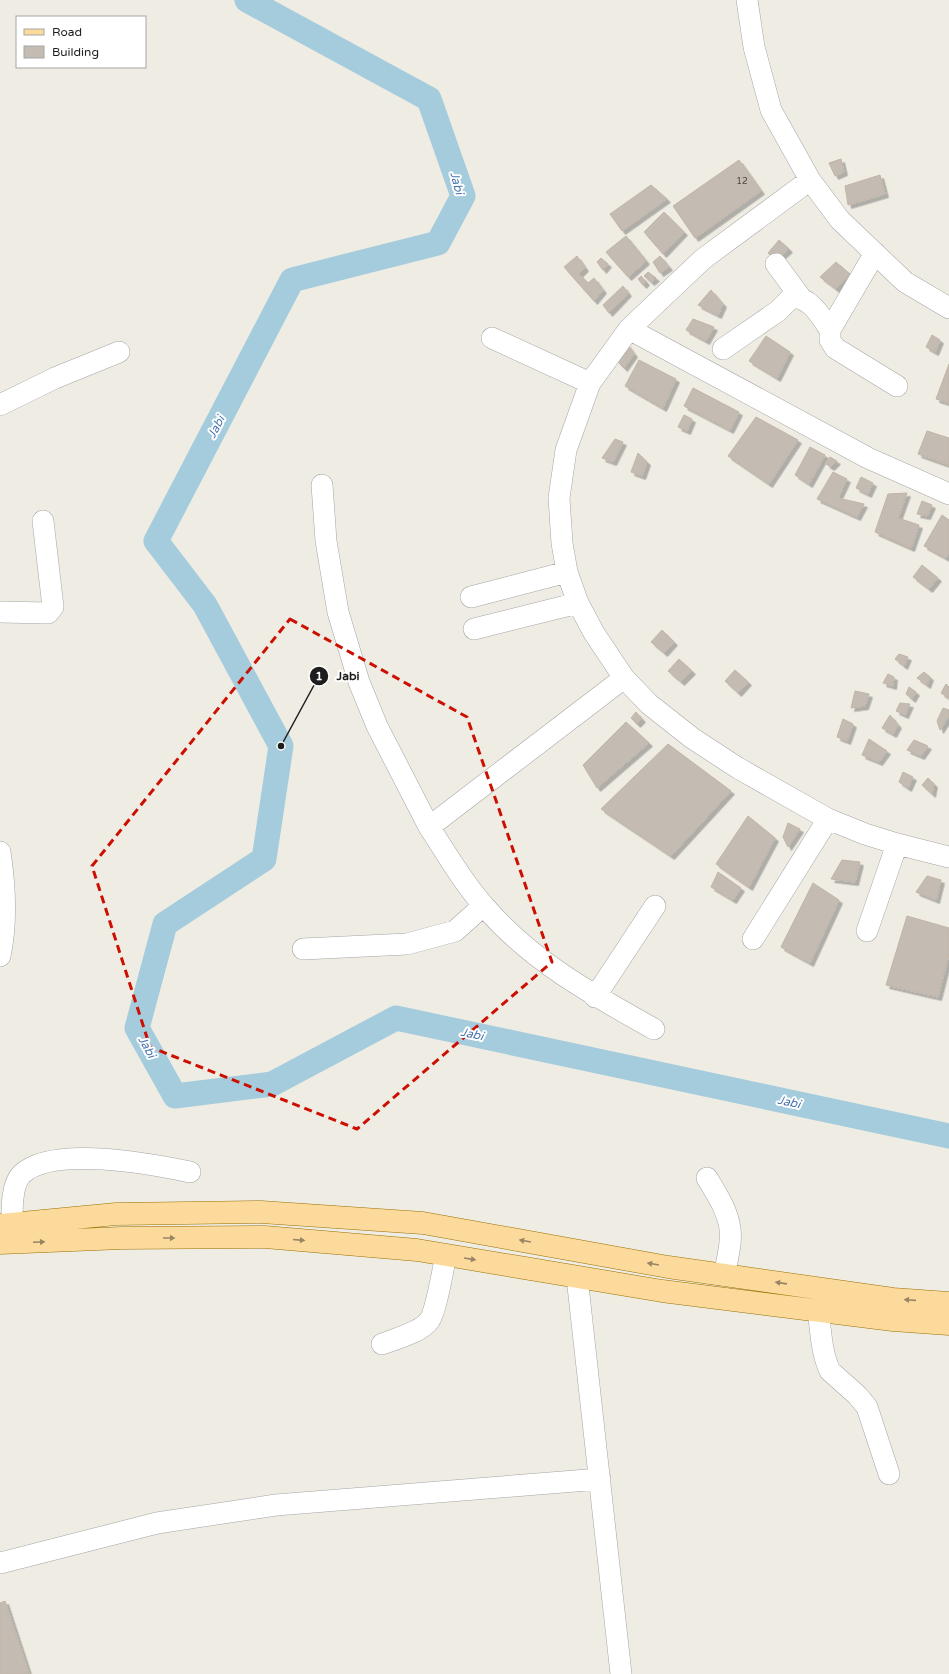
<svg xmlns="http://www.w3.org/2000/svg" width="949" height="1674" font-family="'Varela Round',sans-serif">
  <defs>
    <filter id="shadow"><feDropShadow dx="3.5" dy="3.5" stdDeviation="0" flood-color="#0004"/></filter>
  </defs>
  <rect width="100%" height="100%" fill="#efece4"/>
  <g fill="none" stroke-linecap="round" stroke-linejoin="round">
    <path stroke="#a4ccdd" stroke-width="25" d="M247,0L429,99L463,196L438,243L292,280L156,541L205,605L281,746L264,859L165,924L137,1028L175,1096L272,1084L396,1018L949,1136"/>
  </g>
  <path fill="#c4bcb3" stroke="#c1b4a6" filter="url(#shadow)" d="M841,159L844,172L835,176L829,163Z
    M739,160L761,191L695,238L673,206Z
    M880,175L885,194L848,205L845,186Z
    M651,185L667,199L622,231L610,214Z
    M664,212L684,232L663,254L644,232Z
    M626,236L646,261L628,277L606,252Z
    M779,240L789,249L777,260L768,253Z
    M577,256L585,268L579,274L588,283L594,278L603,290L594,301L564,267Z
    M660,256L669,267L660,273L653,262Z
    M601,258L608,264L603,270L597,262Z
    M836,262L850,274L836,289L820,277Z
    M648,272L656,278L651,282L644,276Z
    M641,276L646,282L643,285L638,279Z
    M623,286L628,293L609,313L603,305Z
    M711,290L723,304L718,315L698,305Z
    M693,319L714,327L706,341L686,330Z
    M932,335L940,340L935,352L926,347Z
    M766,336L790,352L777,378L749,361Z
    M627,344L634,354L624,368L617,361Z
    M639,360L676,379L663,408L625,386Z
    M949,364V403L936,399Z
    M693,388L739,412L730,430L684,406Z
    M684,415L692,419L687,431L678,427Z
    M756,417L798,440L769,484L728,456Z
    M927,431L949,438V465L918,454Z
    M615,439L623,442L613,462L602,458Z
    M810,447L825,455L809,484L795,475Z
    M638,453L647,462L642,476L631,472Z
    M830,457L837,461L831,467L826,464Z
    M833,472L847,479L838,498L864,504L857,517L817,499Z
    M861,477L873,483L868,494L856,488Z
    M907,493L898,518L919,525L911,548L875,532L888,494Z
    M922,501L932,505L927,516L917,514Z
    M942,515L949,520V552L946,558L924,546Z
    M922,565L938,578L929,589L913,577Z
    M662,630L674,642L664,653L651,642Z
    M899,654L908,657L904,666L895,659Z
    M679,659L692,671L681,682L668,671Z
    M735,670L748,682L738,693L725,681Z
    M924,672L930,677L927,685L917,678Z
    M888,674L894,677L893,686L883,683Z
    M946,684L949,687V698L941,693Z
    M909,687L916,692L912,699L906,694Z
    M855,691L869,694L865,706L851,708Z
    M900,703L910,704L905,715L896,711Z
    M943,708L949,710V716L940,730L937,721Z
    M636,712L642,719L637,724L631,718Z
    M890,715L898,725L893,734L882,728Z
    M843,719L853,724L847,741L837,737Z
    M626,722L649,743L597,788L583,765Z
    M869,739L887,751L879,762L862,755Z
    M914,740L928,746L921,756L907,750Z
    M668,744L731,791L671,856L601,809Z
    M903,772L913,777L908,788L899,782Z
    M928,778L934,784L932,794L922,785Z
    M748,816L775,838L749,887L716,864Z
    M788,823L800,829L788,847L783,837Z
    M842,860L860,862L855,882L831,879Z
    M718,872L741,888L733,900L711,887Z
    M927,876L941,880L936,900L916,892Z
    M813,883L839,900L810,963L781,947Z
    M907,916L949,928V954L938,997L886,985Z
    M5,1601L29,1674H0V1603Z"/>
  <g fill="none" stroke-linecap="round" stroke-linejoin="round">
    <defs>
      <path id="minor" d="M747,0L754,47L771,110L810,180L840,220L905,282L949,308
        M810,180L703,259L629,329L590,383L566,450L559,498L562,543L567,572L578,603L594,633L624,678L649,704L692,738L738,768L828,819L865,834L897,844L949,857
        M875,253L830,330V340L835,348L897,386
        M776,264L801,298
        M629,329L868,458L949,494
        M492,338L590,383
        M723,349L778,311L792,297C811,298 820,315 830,330
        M0,405L55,378L119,352
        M322,485L326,541L338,612L359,682L377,726L429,827
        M471,597L567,572
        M0,612L48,613L53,607L43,521
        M474,629L578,603
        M624,678L429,827C447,854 463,883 485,907C531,961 593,995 654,1029
        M0,852C5,885 7,923 0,956
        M867,931L897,844
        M753,939L828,819
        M303,949L407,944L455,931L483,906
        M595,997L655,906
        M707,1178C716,1193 728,1211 730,1229C732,1244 727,1260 724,1275
        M12,1224C12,1210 11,1184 22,1174C52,1145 152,1164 190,1172
        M577,1277L621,1674
        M818,1310C821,1331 821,1352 830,1371L857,1395L867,1407L889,1474
        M382,1344C395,1339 421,1332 429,1321C436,1312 443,1269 446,1255
        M0,1563L157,1523L276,1505L600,1479"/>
      <path id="major" d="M0,1225L116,1214L261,1212L423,1223L668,1267L893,1299L949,1303
        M0,1243L122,1238L265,1237L417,1250L662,1291L893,1320L949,1324"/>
    </defs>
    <use href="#minor" stroke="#a5a5a5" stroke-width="22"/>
    <use href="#major" stroke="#987100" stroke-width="23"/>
    <use href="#minor" stroke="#fff" stroke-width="21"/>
    <use href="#major" stroke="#fcda9c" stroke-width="22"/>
  </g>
  <defs><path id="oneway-solid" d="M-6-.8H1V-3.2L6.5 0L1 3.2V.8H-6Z"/></defs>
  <g fill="#988563">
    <use href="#oneway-solid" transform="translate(169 1238)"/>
    <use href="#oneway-solid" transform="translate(299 1240) rotate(5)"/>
    <use href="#oneway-solid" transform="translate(525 1241) rotate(-170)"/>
    <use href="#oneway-solid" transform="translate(39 1242) rotate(-3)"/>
    <use href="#oneway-solid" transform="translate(470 1259) rotate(9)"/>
    <use href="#oneway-solid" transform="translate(653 1264) rotate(-170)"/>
    <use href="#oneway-solid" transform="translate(781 1283) rotate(-172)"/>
    <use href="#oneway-solid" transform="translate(910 1300) rotate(-176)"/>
  </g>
  <path fill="none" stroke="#cc0f00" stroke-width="3" stroke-dasharray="8 5" stroke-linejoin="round" d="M290,619L467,717L552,962L357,1129L150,1047L92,866Z"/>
  <g text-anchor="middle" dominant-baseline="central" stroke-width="4" stroke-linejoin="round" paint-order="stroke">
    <g font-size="9" fill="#484643">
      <text x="742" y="181">12</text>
    </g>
    <g font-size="12" font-style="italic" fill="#4a75af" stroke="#fff">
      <text transform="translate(457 183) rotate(75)">Jabi</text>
      <text transform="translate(216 427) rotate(-63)">Jabi</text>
      <text transform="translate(472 1034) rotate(12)">Jabi</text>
      <text transform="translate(147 1047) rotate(61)">Jabi</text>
      <text transform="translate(789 1102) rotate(12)">Jabi</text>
    </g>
  </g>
  <path fill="none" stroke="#1e1e1e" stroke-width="1.5" d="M281 746L319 676"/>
  <g fill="#1e1e1e" stroke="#fff" stroke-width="1.5">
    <circle cx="281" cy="746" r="4"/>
    <circle cx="319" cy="676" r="10"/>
  </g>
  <g font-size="12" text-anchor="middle" font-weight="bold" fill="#fff">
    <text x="319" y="680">1</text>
  </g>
  <g font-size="12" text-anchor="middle" font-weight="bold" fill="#1e1e1e" stroke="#fff" stroke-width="4" stroke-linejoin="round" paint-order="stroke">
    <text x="348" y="680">Jabi</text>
  </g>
  <rect x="16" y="16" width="130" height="52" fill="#ffffff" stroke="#a5a5a5"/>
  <rect x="24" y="29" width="20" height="6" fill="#fcda9c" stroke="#a5a5a5"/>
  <text x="52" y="36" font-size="12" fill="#1e1e1e">Road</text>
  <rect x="24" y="46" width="20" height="12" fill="#c4bcb3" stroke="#a5a5a5"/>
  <text x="52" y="56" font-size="12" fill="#1e1e1e">Building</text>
</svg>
